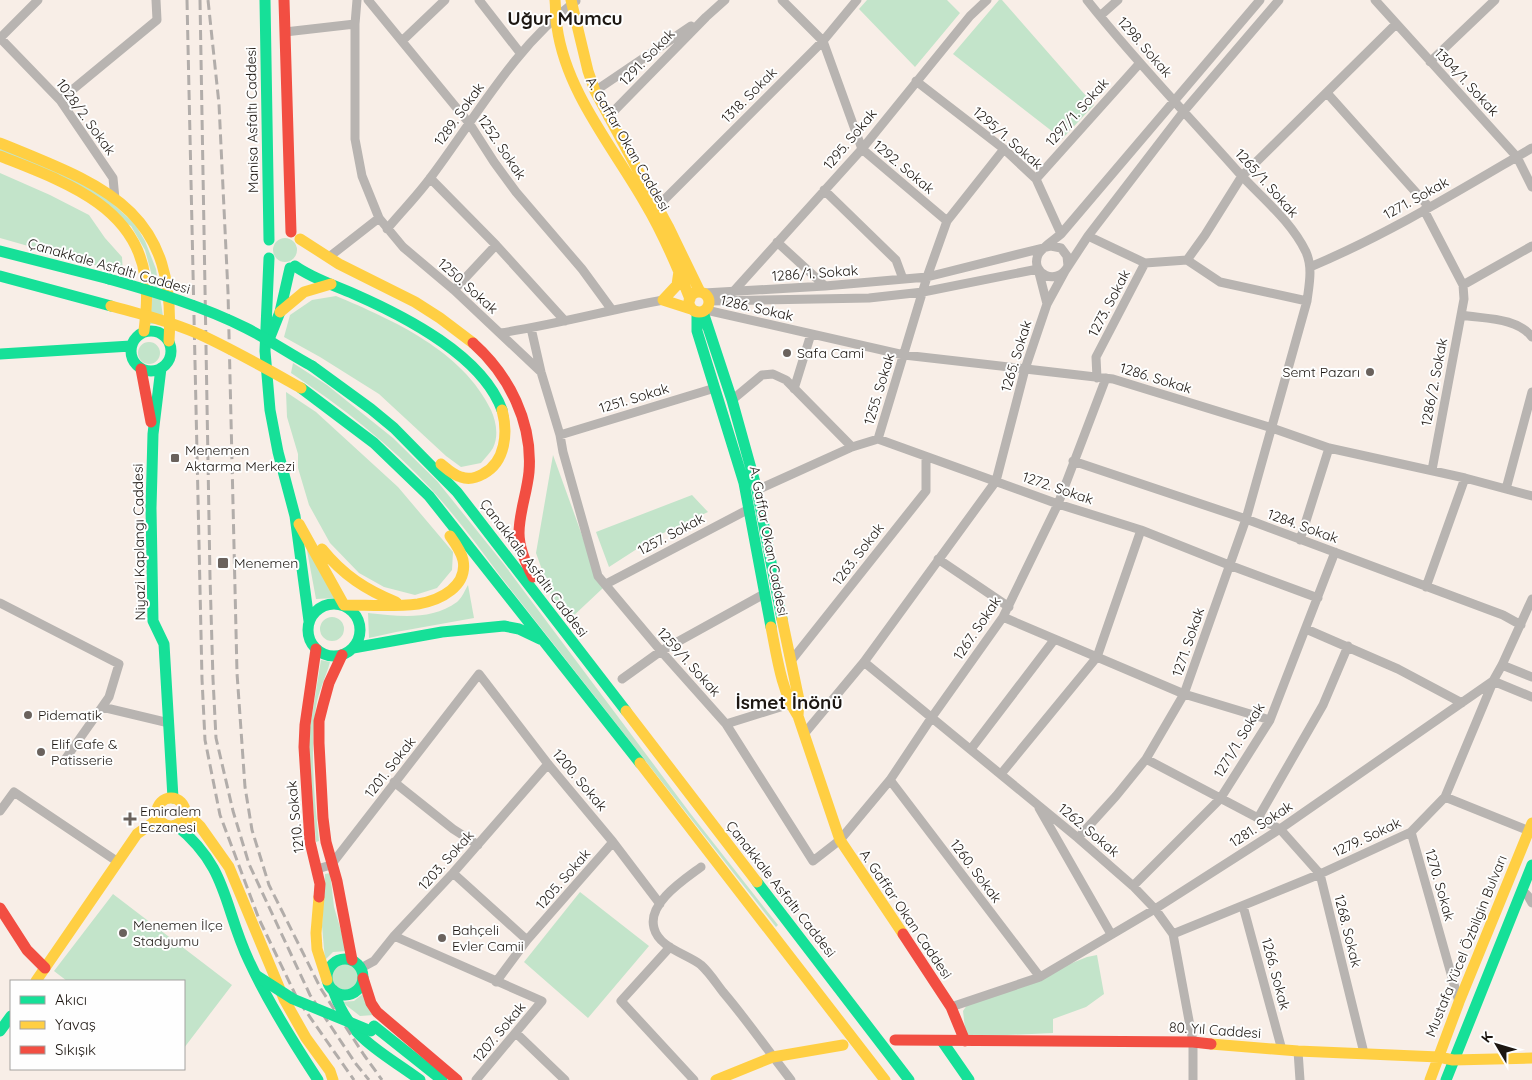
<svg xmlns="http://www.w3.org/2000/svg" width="1532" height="1080" font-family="Quicksand,sans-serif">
  <rect width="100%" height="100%" fill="#f8eee7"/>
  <path fill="#c3e4ca" d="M867,0H947L960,13L915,67L859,9Z
    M999,0H1002L1094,105L1062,139L953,54Z
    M0,147L99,191L135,224L145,241L156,269L164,323L150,324L152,299L151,272L145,250L131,226L0,151Z
    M0,173L50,195L89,215L105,238L122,257L123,273L0,238Z
    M273 250a12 12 0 1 1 24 0a12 12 0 1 1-24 0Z
    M336,296C393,320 463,351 491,410C496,421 499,436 493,448C490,453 485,458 481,463L461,467L446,456L379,394L320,357L284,337L290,315L312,300Z
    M138 353a11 11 0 1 1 22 0a11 11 0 1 1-22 0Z
    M293,363L327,385L393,438L437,481L503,563L690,813L778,925L776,927L501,577C479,547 457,518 432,490C391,445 342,407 291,373Z
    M286,392L316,412L398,487L453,552L452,570L437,588L415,595L384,587L359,573L330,543L309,505L298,468V454L287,417Z
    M553,455L596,574L603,588L570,619L551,595L536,553Z
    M692,495L708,512L657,536L609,567L596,532Z
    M306,545L336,598L316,599Z
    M468,585L474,618L396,632L369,638L368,613C398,616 431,621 457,602C462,598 465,590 468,585Z
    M320 629a12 12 0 1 1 24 0a12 12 0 1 1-24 0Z
    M321,660L330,662C326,677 318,692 316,707C310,752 314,796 319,841L316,842L308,740Z
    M330,873L334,907L347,951L333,952L325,960L322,926L325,874Z
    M580,892L649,946L588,1018L524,962Z
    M113,894L232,985L184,1048V981H67L54,971Z
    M1097,955L1104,994L1086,1007L1053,1019V1033L966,1037L963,1011L967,1005L1087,957Z
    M332 977a13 13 0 1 1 26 0a13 13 0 1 1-26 0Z
    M364,993L374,1015L360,1016L342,1002L354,1001Z"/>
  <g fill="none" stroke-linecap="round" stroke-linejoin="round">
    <path stroke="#b8b4b1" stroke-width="9" d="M38,0L0,38L60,100L113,178L115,199
      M357,0L355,24V139L362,176L379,218L403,247L454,290L541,372
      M368,0L469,123L494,162L516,192L582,269L612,310
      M479,0L521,54
      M1375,0L1517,157L1532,187
      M1100,16L1118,0
      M285,32L355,24
      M402,41L445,0
      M1430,62L1495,0
      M916,81L1004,149L1036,179L1061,234
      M595,91L691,26
      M1327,93L1429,207
      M60,100L157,20L156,0
      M608,117L706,17L725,0
      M430,178L496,245L454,290
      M1036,179L1139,64
      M824,190L896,260L903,279
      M658,206L823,41L857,0
      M1424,210L1463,285L1464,299L1432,470
      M947,221L1004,149
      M387,229C402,211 418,195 431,177C476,117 515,46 576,1
      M1088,236L1145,263
      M777,242L825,286
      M496,245L565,321
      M329,257L379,218
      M1187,260L1220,282L1307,301
      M1145,263L1187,260L1205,235L1242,176L1396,24
      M1310,267C1387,235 1460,190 1532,148
      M1463,285L1532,246
      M704,293L825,286L927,277L1051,246L1061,248L1067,256L1068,266C1057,287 1030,274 1038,255C1042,247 1054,240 1061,234L1260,0
      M732,293L862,149L970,16L987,0
      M710,301L869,298L923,292L1038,269L1047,304
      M706,310L904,355L1113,379L1272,428L1329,448L1465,478L1532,496
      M1461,315C1484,319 1517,317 1532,337
      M531,328L541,372L560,435L563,452L598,576L661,651L726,724L813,861L840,840L890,780L932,717L1003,617L1058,504L1106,378
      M500,333C555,325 608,310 663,300
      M1097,378L1096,357L1145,263
      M794,389L811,334
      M732,400L762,375L773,374L786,380L852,447
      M560,435L715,388
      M878,439L1058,504L1141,530L1229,565L1318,598
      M1073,461L1246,519L1503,615L1521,625
      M1506,489L1532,392
      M757,490L852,447L878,439L927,277L947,221L862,149L823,41L782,0
      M1300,540L1329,448
      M938,559L1009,607
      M606,584L749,509
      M1426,587L1465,478
      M0,603L119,664L109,697L102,707L169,723
      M1003,617L1184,694L1270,720
      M1306,629L1398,669L1462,703
      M1348,646L1323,705L1258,818L1280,829L1320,874L1364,1053
      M791,661L926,491V457
      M864,662L1078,838L1133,886L1155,909L1173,934L1193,1042V1080
      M1502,665L1532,677
      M622,679L661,651L764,594
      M1493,681L1532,697
      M726,724L790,704
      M804,734L864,662L996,481L1025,369L1047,304L1065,271L1088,236L1184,111L1279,0
      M971,749L1054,640
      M66,758L102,707
      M1146,759L1258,818
      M1001,774L1097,657L1141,530
      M890,780L1040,977
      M394,782L453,829L478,845
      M1445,797L1532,832
      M1039,808L1111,934
      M0,811L14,792L118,862
      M1411,832L1459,1002
      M1078,838L1116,796L1146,759L1184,694L1246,519L1307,301C1309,285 1313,268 1306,252C1291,221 1263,199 1240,174C1189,116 1135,61 1087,0
      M701,867C685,879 647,903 654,928C659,948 687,954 701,965C709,972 716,983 723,992C747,1020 768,1051 791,1080
      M317,869L331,865L479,674L548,764L613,842L660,904
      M453,873L527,940
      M1133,886L1220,799L1270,720L1335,552
      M1522,890L1528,896L1532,903
      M1243,906L1282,1050
      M1173,934L1320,874L1411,832L1445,797L1493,682
      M394,936L542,1001L476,1080
      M670,947L621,1001L694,1080
      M361,968L374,961L394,936L453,873L548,764
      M496,982L527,940L613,842
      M951,1007L1040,977L1155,909L1280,829L1493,681L1502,665L1532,599
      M516,1033L565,1080
      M1298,1051L1300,1080"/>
    <path stroke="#16e098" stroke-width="11" d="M265,0L269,240
      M0,251L109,279
      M269,258L265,351L270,410L278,452L295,516L309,621
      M295,266C313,279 334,285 354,294C404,316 482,355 502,410
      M0,276L111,306
      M697,312V331L744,483L771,627
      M703,312L732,400L757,490L782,619
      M131 351a20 20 0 1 1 40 0a20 20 0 1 1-40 0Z
      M270,337L280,312L290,268
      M0,354L131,346
      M312,366L371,409L394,428L457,492L626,711
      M161,368L153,434L151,508L153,621L164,644L173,798
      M301,388L374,443L429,496L640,763
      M308 630a26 26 0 1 1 52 0a26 26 0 1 1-52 0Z
      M353,648L442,632L504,626L519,629L540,639
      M176,825C229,868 223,906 249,961C268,1002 293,1042 318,1080
      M757,882L909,1080
      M327 977a18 18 0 1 1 36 0a18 18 0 1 1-36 0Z
      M333,990C350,1040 381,1051 420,1080
      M374,1026L442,1080
      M0,1031L11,1016
      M942,1041L969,1080
      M1446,1080L1532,865"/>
    <path stroke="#ffcf43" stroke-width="11" d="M555,0C556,9 555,18 557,27C566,92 613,147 645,203C663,233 677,266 690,299
      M571,0L588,71L595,91L668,226L700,292
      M0,143C105,186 177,209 169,341
      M0,156C59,180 135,204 145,277C148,295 146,313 144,331
      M300,239L339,264L415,302L440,318L473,343
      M679,271L677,285L663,300L691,309
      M689 302a10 10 0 1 1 20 0a10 10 0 1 1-20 0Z
      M280,312L304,292L331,284
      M441,464C447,469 453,475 461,477C469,480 476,478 483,474C506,462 508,432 502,410
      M299,524L344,605C368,605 394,607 418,604C441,600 468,586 463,560C461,551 455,543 450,536
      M322,549C343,575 366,590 396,602
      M782,619L799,700L798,716
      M771,627C777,657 781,690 798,716L840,840L903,934
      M626,711L757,882
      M640,763L885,1080
      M157 812a14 14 0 1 1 28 0a14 14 0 1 1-28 0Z
      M185,812L200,826L229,867L284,999L306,1038L330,1071L333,1080
      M319,897L316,933L317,949L327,980
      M36,981L137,834L158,819
      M1211,1044L1298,1051L1439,1057L1453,1060L1532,1058
      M716,1080L773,1057L843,1045
      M1430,1080L1459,1002L1532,823"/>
    <path stroke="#f24e42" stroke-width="11" d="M284,0L291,232
      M473,343C509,375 533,423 529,472C527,493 519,513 519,533C519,549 526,564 533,577
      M141,369L151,422
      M316,649L305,725L304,747L310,842L320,884L319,897
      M342,655L329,683L323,705L319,721V743L323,818L326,842L337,881L352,960
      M0,908L27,950L45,968
      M903,934L951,1007L965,1041
      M363,978L371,1003L377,1012L457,1080
      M895,1040L1193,1042L1211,1044"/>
    <path stroke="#b2adaa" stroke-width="3" stroke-dasharray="10 5" stroke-linecap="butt" d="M187,0L202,679L205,740L220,815L259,919L298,1000L354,1080
      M200,0L210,577L213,679L216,738L233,811L249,864L310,995L356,1064L369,1080
      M208,0L219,104L228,292L237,673L245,787L252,830L269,885L321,989L364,1055L382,1080"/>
    <path stroke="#16e098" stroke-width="11" d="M109,279C155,292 202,306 246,328C268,339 290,354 312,366
      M257,976L293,999L371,1031"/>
    <path stroke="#ffcf43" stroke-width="11" d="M111,306C141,314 171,322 199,334C234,350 267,369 301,388"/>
  </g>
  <g fill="#6a625d" stroke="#fefefe" stroke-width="2">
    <circle cx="787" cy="353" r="5"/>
    <circle cx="1370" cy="372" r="5"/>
    <rect x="170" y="453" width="10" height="10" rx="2.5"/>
    <rect x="217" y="557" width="12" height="12" rx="2.5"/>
    <circle cx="28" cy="715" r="5"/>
    <circle cx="41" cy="752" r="5"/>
    <path d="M127.5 811.5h5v5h5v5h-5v5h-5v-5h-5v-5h5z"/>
    <circle cx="123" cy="933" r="5"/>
    <circle cx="442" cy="938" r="5"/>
  </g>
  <g text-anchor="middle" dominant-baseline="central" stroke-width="4" stroke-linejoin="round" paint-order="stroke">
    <g font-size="14" fill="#1d1712" stroke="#fefefe">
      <text transform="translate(1145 47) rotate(49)">1298. Sokak</text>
      <text transform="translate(647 57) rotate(-46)">1291. Sokak</text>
      <text transform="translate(1467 82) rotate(47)">1304/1. Sokak</text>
      <text transform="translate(749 95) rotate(-45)">1318. Sokak</text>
      <text transform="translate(1077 112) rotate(-48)">1297/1. Sokak</text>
      <text transform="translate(459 114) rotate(-54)">1289. Sokak</text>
      <text transform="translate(86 117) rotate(54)">1028/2. Sokak</text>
      <text transform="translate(252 120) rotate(-91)">Manisa Asfaltı Caddesi</text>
      <text transform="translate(1008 138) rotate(41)">1295/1. Sokak</text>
      <text transform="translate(850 139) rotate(-50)">1295. Sokak</text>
      <text transform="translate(628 144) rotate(60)">A. Gaffar Okan Caddesi</text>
      <text transform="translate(502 147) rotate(56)">1252. Sokak</text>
      <text transform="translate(904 167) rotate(40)">1292. Sokak</text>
      <text transform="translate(1267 183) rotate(48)">1265/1. Sokak</text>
      <text transform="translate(1416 198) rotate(-29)">1271. Sokak</text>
      <text transform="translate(109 266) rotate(16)">Çanakkale Asfaltı Caddesi</text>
      <text transform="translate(815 273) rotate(-4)">1286/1. Sokak</text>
      <text transform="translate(468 286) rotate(42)">1250. Sokak</text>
      <text transform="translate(1109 303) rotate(-62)">1273. Sokak</text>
      <text transform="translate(757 308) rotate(13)">1286. Sokak</text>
      <text transform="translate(1016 356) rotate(-73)">1265. Sokak</text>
      <text transform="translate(1156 378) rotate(17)">1286. Sokak</text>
      <text transform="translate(1434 382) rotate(-79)">1286/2. Sokak</text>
      <text transform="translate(879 389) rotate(-73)">1255. Sokak</text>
      <text transform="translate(634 398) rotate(-17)">1251. Sokak</text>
      <text transform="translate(1058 488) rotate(19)">1272. Sokak</text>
      <text transform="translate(1303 526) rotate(20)">1284. Sokak</text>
      <text transform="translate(671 534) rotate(-28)">1257. Sokak</text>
      <text transform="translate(769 541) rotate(79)">A. Gaffar Okan Caddesi</text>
      <text transform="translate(139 542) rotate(-91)">Niyazi Kaplangı Caddesi</text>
      <text transform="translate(858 554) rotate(-52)">1263. Sokak</text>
      <text transform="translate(534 568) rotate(53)">Çanakkale Asfaltı Caddesi</text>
      <text transform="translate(977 628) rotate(-56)">1267. Sokak</text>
      <text transform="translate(1188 642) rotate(-71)">1271. Sokak</text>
      <text transform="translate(689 662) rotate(48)">1259/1. Sokak</text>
      <text transform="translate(1239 740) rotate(-59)">1271/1. Sokak</text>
      <text transform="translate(390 767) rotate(-52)">1201. Sokak</text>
      <text transform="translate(580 780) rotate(50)">1200. Sokak</text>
      <text transform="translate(295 817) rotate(-96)">1210. Sokak</text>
      <text transform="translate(1261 824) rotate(-33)">1281. Sokak</text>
      <text transform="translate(1089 830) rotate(40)">1262. Sokak</text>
      <text transform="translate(1367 837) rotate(-25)">1279. Sokak</text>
      <text transform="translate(446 860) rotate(-48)">1203. Sokak</text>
      <text transform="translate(976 871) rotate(53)">1260. Sokak</text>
      <text transform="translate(563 879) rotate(-49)">1205. Sokak</text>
      <text transform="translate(1440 885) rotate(74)">1270. Sokak</text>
      <text transform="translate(781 889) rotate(52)">Çanakkale Asfaltı Caddesi</text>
      <text transform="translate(906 914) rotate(56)">A. Gaffar Okan Caddesi</text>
      <text transform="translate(1348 931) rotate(76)">1268. Sokak</text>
      <text transform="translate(1466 946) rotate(-68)">Mustafa Yücel Özbilgin Bulvarı</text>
      <text transform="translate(1276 974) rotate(75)">1266. Sokak</text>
      <text transform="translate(1215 1030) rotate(4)">80. Yıl Caddesi</text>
      <text transform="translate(499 1032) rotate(-50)">1207. Sokak</text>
    </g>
    <g font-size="14" fill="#1d1712" stroke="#fefefe" text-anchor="start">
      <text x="797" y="353">Safa Cami</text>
      <text x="1360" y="372" text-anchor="end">Semt Pazarı</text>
      <text x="185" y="450">Menemen<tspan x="185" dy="16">Aktarma Merkezi</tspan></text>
      <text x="234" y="563">Menemen</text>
      <text x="38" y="715">Pidematik</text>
      <text x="51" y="744">Elif Cafe &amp;<tspan x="51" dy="16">Patisserie</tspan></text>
      <text x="140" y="811">Emiralem<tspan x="140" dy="16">Eczanesi</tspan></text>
      <text x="133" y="925">Menemen İlçe<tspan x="133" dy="16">Stadyumu</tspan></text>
      <text x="452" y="930">Bahçeli<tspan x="452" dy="16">Evler Camii</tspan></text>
    </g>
    <g font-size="19" font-weight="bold" fill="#1d1712" stroke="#fefefe">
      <text x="565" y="18">Uğur Mumcu</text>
      <text x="789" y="702">İsmet İnönü</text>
    </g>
  </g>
  <rect x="10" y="980" width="175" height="90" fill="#fefefe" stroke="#a4a2a0"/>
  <rect x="20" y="996" width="25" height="8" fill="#16e098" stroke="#a4a2a0"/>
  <text x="55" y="1005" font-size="15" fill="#1d1712">Akıcı</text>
  <rect x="20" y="1021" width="25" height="8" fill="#ffcf43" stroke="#a4a2a0"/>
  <text x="55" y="1030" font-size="15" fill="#1d1712">Yavaş</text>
  <rect x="20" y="1046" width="25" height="8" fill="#f24e42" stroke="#a4a2a0"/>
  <text x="55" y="1055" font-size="15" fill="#1d1712">Sıkışık</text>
  <g transform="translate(1497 1045) rotate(308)" stroke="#fefefe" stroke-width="4" paint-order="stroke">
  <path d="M0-4L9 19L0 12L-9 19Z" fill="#1d1712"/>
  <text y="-8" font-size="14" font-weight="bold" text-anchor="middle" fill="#1d1712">K</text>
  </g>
</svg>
